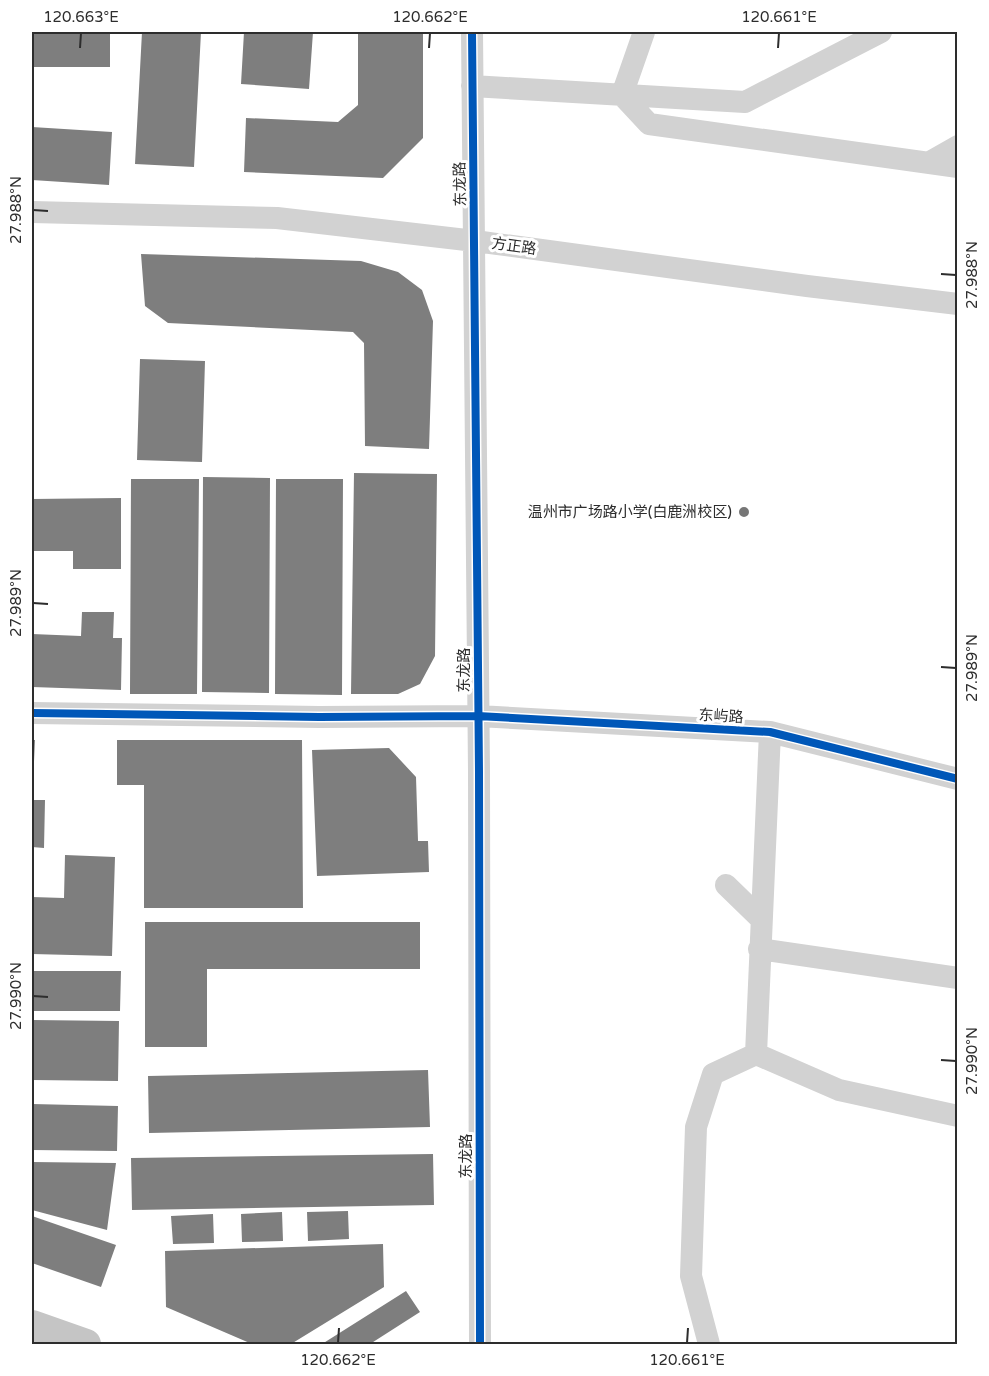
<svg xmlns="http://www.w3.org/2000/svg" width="989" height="1376" font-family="'Varela Round','Noto Sans SC',sans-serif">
  <rect width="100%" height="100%" fill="#fff"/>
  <path fill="#7e7e7e" d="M32,32H110V67H32Z
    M142,32H201L194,167L135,164Z
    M244,32H313L309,89L241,84Z
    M358,32H423V138L383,178L244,172L246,118L338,122L358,105Z
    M32,127L112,132L109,185L32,180Z
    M141,254L361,261L398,272L422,290L433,321L429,449L365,446L364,343L353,332L168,323L145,306Z
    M140,359L205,361L202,462L137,460Z
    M354,473L437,474L435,656L420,684L398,694H351Z
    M203,477L270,478L269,693L202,692Z
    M131,479H199L197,694H130Z
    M276,479H343L342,695L275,694Z
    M121,498V569H73V551H32V499Z
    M82,612H114L113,638H122L121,690L32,687V634L81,636Z
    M32,740H35L33,783H32Z
    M117,740H302L303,908H144V785H117Z
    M389,748L416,777L418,841H428L429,872L317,876L312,750Z
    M32,800H45L44,848L32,847Z
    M65,855L115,857L112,956L32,954V897L64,898Z
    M145,922H420V969H207V1047H145Z
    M32,971H121L120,1011H32Z
    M32,1020L119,1021L118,1081L32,1080Z
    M428,1070L430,1127L149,1133L148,1076Z
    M32,1104L118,1106L117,1151L32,1150Z
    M433,1154L434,1205L132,1210L131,1158Z
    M32,1162L116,1163L107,1230L32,1210Z
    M348,1211L349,1239L308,1241L307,1212Z
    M282,1212L283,1241L242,1242L241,1214Z
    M213,1214L214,1243L173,1244L171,1216Z
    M32,1216L116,1245L101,1287L32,1263Z
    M383,1244L384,1287L291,1344H252L166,1307L165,1251Z
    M406,1291L420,1312L370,1344H322Z"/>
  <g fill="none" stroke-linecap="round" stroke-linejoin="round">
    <path stroke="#d2d2d2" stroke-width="22" d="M472,32L479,772L480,1344
      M644,32L622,95L649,124L958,167
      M472,86L745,102L881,32
      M928,163L958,146
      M32,212L277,218L475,241L807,286L958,304
      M32,713L319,717L478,716L770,732L958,779
      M726,885L761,919
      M759,949L958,978
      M756,1054L839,1090L958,1116
      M709,1344L691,1276L696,1127L713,1074L756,1054L770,732"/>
    <path stroke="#c5c5c5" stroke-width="30" d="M32,1325L86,1344"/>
    <defs>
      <path id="cycleway" d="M472,32L479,772L480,1344
        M32,713L319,717L478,716L770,732L958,779"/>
    </defs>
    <use href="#cycleway" stroke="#fff" stroke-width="11"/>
    <use href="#cycleway" stroke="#0057b8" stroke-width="8"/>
  </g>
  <path fill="none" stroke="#2d2d2d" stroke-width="2" d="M80,48L81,33M429,48L430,33M778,48L779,33M33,210L48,211M941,274L956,275M33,603L48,604M941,667L956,668M33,996L48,997M941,1060L956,1061M338,1343L339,1328M687,1343L688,1328"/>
  <circle fill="#767676" stroke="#fff" stroke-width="2" cx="744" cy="512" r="6"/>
  <g text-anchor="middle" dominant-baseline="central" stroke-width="6" stroke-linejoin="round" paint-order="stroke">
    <g font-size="15" fill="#2d2d2d" stroke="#fff">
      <text transform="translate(460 184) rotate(-91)">东龙路</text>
      <text transform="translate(514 246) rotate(8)">方正路</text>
      <text transform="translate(464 670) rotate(-90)">东龙路</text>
      <text transform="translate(721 716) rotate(3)">东屿路</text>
      <text transform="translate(466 1156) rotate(-90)">东龙路</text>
    </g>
    <g font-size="15" fill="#2d2d2d" stroke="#fff" text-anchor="end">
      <text x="732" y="512">温州市广场路小学(白鹿洲校区)</text>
    </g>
  </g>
  <rect width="989" height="1376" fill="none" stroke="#ffffff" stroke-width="66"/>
  <rect x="33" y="33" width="923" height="1310" fill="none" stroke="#2d2d2d" stroke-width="2"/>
  <g font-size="15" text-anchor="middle" fill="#2d2d2d">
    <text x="81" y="22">120.663°E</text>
    <text x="430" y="22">120.662°E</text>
    <text x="779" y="22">120.661°E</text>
    <text transform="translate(16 210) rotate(-90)" y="5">27.988°N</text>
    <text transform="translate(972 275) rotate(-90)" y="5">27.988°N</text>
    <text transform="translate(16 603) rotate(-90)" y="5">27.989°N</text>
    <text transform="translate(972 668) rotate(-90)" y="5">27.989°N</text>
    <text transform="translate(16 996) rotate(-90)" y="5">27.990°N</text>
    <text transform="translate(972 1061) rotate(-90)" y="5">27.990°N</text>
    <text x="338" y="1365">120.662°E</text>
    <text x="687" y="1365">120.661°E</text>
  </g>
</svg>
